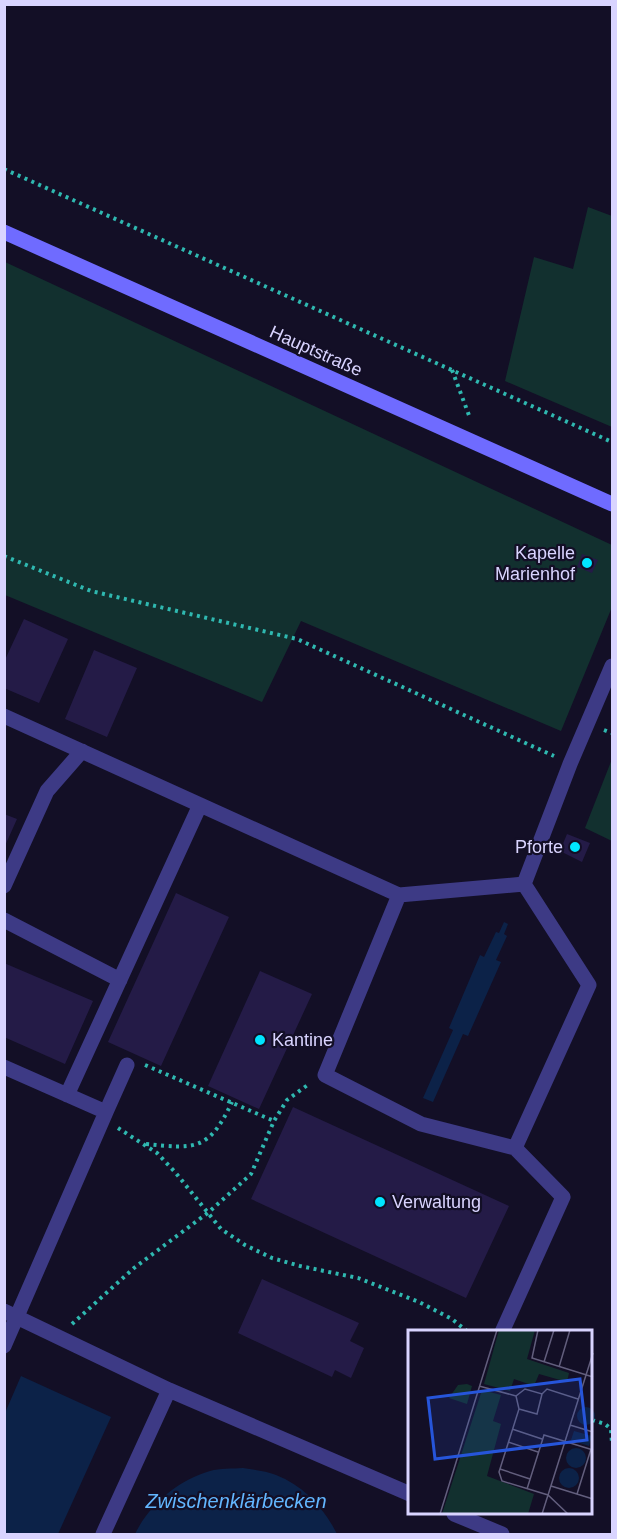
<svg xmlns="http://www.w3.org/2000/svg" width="617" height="1539" font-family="Arial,sans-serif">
  <rect width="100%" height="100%" fill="#130f26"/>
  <path fill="#12302f" d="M588,207L612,216V427L505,381L534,257L573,269Z
    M5,262L612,545V607L561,731L301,621L262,702L5,595Z
    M612,759V841L585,828Z"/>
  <path fill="#0c2248" d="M504,922L508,924L504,934L507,936L496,960L501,962L468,1036L463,1034L433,1102L423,1098L453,1030L449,1028L480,955L484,957L496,932L499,933Z
    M21,1376L111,1417L58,1534H5V1413Z
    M243,1468C254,1470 266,1471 276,1475C304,1486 324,1508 337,1534H135C149,1505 178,1480 210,1471C220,1468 232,1469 243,1468Z"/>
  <path fill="#241b47" d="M582,554L598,560L592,573L577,567Z
    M24,619L68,639L39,703L4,688V662Z
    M94,650L137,668L107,737L65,719Z
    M4,814L17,819L4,848Z
    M567,834L590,843L582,862L560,851Z
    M176,893L229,917L161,1066L108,1042Z
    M4,963L93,1001L65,1064L4,1037Z
    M260,971L312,994L259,1109L208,1086Z
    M293,1107L509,1206L466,1298L251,1199Z
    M262,1279L359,1323L350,1341L364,1348L351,1378L335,1370L332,1377L238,1333Z"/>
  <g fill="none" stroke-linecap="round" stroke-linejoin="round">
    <path stroke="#2fb8b0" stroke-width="4" stroke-dasharray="3 4.5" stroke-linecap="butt" d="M4,169L612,442
      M452,370L470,418
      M4,556L91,591L297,639L554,756
      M604,730L612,733
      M145,1065L274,1121
      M118,1128L157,1153L175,1172L221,1229L245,1245L272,1258L300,1266L358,1278L419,1302L452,1319L468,1332
      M146,1144C195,1149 209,1151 232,1102
      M72,1324L134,1268L209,1212L251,1174L274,1121L287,1100L309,1084
      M592,1420L605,1424L611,1429L612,1443"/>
    <path stroke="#3d3a85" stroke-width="15" d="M4,716L399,895L524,884L589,985L515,1148L563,1197L502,1332
      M524,884L570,764L612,666
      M4,886L47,791L82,751
      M399,895L325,1075L421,1124L515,1148
      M4,920L120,980
      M4,1067L106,1112L4,1346
      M67,1095L200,805
      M106,1112L127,1065
      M4,1311L169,1390L410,1494
      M454,1514L502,1534
      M103,1534L169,1390"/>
    <path stroke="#6f6bff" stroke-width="15" d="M4,232L612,504"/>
  </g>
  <g fill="#00e5ff" stroke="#130f26" stroke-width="2">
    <circle cx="587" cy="563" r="6"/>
    <circle cx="575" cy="847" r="6"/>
    <circle cx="260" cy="1040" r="6"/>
    <circle cx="380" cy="1202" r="6"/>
  </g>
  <g text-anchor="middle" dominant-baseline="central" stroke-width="4.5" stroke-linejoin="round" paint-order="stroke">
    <g font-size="18" fill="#d9d4ff" stroke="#130f26">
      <text transform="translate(316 351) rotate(24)">Hauptstraße</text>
    </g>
    <g font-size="18" fill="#d9d4ff" stroke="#130f26" text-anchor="end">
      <text x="575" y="553">Kapelle<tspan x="575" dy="21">Marienhof</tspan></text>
      <text x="563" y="847">Pforte</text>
      <text x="272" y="1040" text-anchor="start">Kantine</text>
      <text x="392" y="1202" text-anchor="start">Verwaltung</text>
    </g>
    <g font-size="20" font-style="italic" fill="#62b6ff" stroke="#130f26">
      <text x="236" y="1501">Zwischenklärbecken</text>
    </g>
  </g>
  <g transform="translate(408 1330)">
    <rect width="184" height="184" fill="#130f26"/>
    <path d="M91,0H127L119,29L161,43L159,52L131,44L126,56L106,49L102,61L76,54ZM59,54L64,56L59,74L41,68L50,55ZM74,60L93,65L85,91L93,94L79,146L126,164L120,184H34Z" fill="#12302f"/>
    <path d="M169 86a9 9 0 1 1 18 0a9 9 0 1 1-18 0ZM166,101L184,106L181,116L163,110ZM158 128a10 10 0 1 1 20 0a10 10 0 1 1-20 0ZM151 148a10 10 0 1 1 20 0a10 10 0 1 1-20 0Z" fill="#0c2248"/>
    <path fill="none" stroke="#625e7d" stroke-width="1.5" d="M130,0L124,28L185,47M136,32L146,0M151,37L162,0M71,56L108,66M111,79L129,84L134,64M162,95L185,102M104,99L134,109M100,112L130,122M92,139L122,149M143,156L185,169M119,159L136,105L185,120M169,164L183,119M32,184L89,0M134,184L185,23M160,184L140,165L94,151L91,142L111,79L108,66L117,59L134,64L139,59L170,69"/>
    <path fill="#2655da" fill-opacity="0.15" stroke="#2655da" stroke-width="3" d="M172,49L179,110L27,129L20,68Z"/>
    <rect width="184" height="184" fill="none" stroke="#d9d4ff" stroke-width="3"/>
  </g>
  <rect width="617" height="1539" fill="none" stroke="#d9d4ff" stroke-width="12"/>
</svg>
